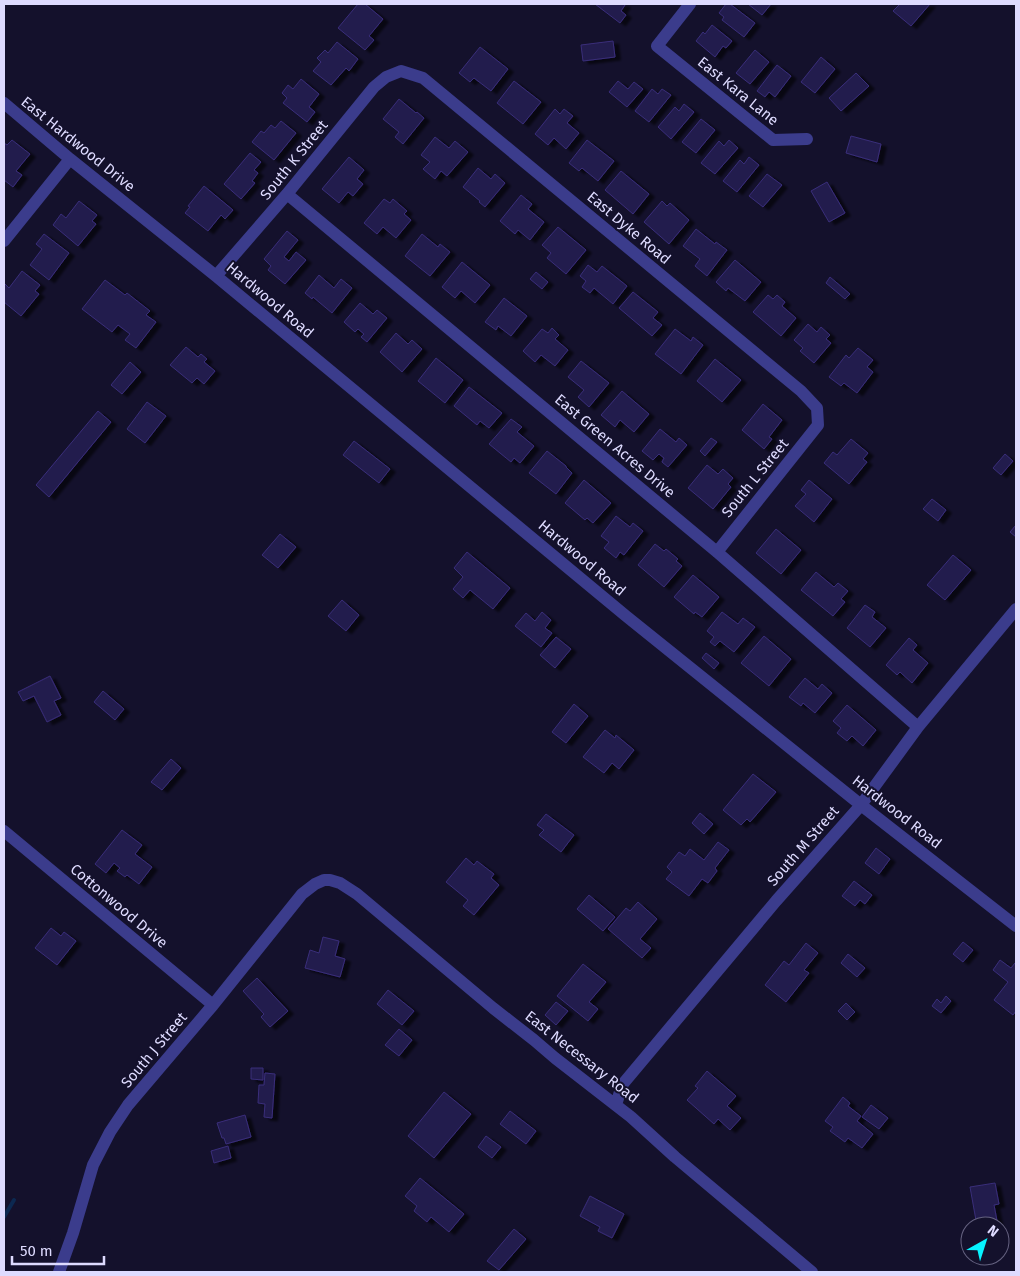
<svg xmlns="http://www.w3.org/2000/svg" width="1020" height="1276" font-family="'Fira Sans',sans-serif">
  <defs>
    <filter id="shadow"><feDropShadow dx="5.5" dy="3" stdDeviation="1" flood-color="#0009"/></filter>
  </defs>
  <rect width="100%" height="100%" fill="#14112c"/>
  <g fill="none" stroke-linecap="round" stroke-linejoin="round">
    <path stroke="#0c2850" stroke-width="4" d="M4,1217L14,1200"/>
  </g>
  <path fill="#241c4d" stroke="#392e7a" filter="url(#shadow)" d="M358,4H365L383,19L369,36L374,40L365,50L338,28Z
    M595,4H624L625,5L621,11L626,15L620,23Z
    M726,4H730L755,23L744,37L722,20L724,17L719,13Z
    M748,4H771L762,15Z
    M900,4H930L911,26L893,11Z
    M712,25L732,41L726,48L723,46L715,57L696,41L703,32L705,34Z
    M613,41L615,57L583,61L581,45Z
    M337,42L358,59L349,71L346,68L331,85L313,71L321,62L317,58L325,50L328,53Z
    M480,47L508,69L491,91L474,78L470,82L459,73Z
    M755,50L769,62L750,84L736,73Z
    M821,57L835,69L815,93L801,82Z
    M777,65L791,76L775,97L769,92L765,97L757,91Z
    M856,73L869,86L841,111L829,98Z
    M301,79L319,94L309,107L315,112L307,122L283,103L287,98L282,93L288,85L293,89Z
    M514,81L541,102L523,124L497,103Z
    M618,81L628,89L634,82L643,89L627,107L609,92Z
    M652,89L658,94L662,89L671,95L649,122L635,111Z
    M399,99L416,113L417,112L424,118L403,144L395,137L399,132L383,119Z
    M684,104L694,112L671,139L658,127L675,107L679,111Z
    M555,109L560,114L564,109L573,116L567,123L579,133L566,149L554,138L548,145L535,134Z
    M701,119L715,130L696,153L682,142Z
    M281,121L296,133L274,160L252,142L261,131L264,133L271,125L275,128Z
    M851,136L881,144L877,162L846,153Z
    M435,137L449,148L455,141L468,152L447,176L441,171L435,179L423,169L430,162L421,155Z
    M12,140L30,154L16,171L22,175L13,187L4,180V143L7,145Z
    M587,140L614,161L598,181L582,168L579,171L569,163Z
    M729,140L738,148L715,174L701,163L719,141L724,146Z
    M250,153L261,162L254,170L258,173L252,181L255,183L241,199L224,184Z
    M349,157L364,170L357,179L363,184L353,196L348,192L339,203L322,189Z
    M749,157L759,165L737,192L723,181L740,160L744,164Z
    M478,168L491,179L495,174L505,183L485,207L479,202L480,201L463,187Z
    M621,171L649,194L633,214L605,190Z
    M767,174L782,185L763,207L749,196Z
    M827,182L845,213L829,222L811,191Z
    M204,186L233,210L225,219L221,215L208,231L185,213L190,207L188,206Z
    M521,195L532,204L528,209L544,222L530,240L518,230L515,234L500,221Z
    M384,199L390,203L393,199L407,211L404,214L411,220L396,238L383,227L377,234L364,223Z
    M79,201L97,215L92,221L96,224L78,246L53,225L61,214L66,218Z
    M662,201L667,206L670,203L689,220L669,244L644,222Z
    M558,227L586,250L566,274L547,258L551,253L542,245Z
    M696,229L715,244L716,242L727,250L707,276L695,266L700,259L683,246Z
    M287,231L298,240L284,257L289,261L296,252L306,260L285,284L268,270L271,266L264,259Z
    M44,234L69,253L49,280L30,265L42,249L36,244Z
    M422,234L438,247L440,244L450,252L430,276L405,256Z
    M735,260L761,282L745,301L728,288L726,291L716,282Z
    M462,262L490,285L475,303L461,291L455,298L442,287Z
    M588,265L597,272L602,266L627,286L613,304L594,288L590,293L582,287L586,281L580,276Z
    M22,271L40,285L35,291L39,294L21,316L4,302V286L5,284L9,288Z
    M536,272L548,282L542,289L530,279Z
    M319,275L334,288L341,279L352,288L332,313L313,297L312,299L305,293Z
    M830,277L850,294L845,299L826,283Z
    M105,280L125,295L127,293L150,311L146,315L156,322L136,348L125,340L130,334L118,325L112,332L82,309Z
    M633,292L658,312L653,318L662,325L652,336L619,308Z
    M768,295L773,299L777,295L785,302L782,306L796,318L781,336L753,312Z
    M504,298L527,316L511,336L498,326L496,330L485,322Z
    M360,303L373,314L377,310L387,318L367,342L361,337L364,334L358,329L355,332L344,322Z
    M808,324L817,332L821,327L830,335L826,339L831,343L814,363L800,351L803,348L794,340Z
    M552,328L559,335L555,339L568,350L555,366L541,355L535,362L523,351L542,329L548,333Z
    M675,329L691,341L693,337L703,345L681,374L655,354Z
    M396,333L408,344L412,340L422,349L402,372L380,352Z
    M186,347L198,357L201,354L207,359L204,362L215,371L204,384L197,378L192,383L170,365Z
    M858,348L873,360L867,367L873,372L857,393L844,383L841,386L829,377L846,355L849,358Z
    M436,358L463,380L445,403L418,381Z
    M715,359L741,380L722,402L697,381Z
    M581,361L609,383L589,407L578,397L584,390L568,377Z
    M130,362L141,372L122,394L111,385Z
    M469,387L502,413L489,428L480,421L477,425L454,406Z
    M622,391L649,414L634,432L620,420L615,427L601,415Z
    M147,402L166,416L145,443L127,429Z
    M763,404L782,420L769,437L772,439L764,449L742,430Z
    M98,411L111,422L49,497L36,485Z
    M511,419L522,427L517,432L534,446L520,463L514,458L511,462L489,444Z
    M660,429L676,442L679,438L687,445L668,467L662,462L664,458L659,454L653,460L642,451Z
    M711,438L717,442L705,456L700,451Z
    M851,439L868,453L863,459L867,462L849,484L824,463L833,452L837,455Z
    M354,441L390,469L379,483L343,455Z
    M547,451L566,466V467L572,473L556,494L529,473Z
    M1005,454L1013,461L1001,475L993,468Z
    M707,465L718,474L723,469L733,478L728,484L731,487L713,509L688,488Z
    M584,480L611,503L593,523L587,518L585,520L565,503Z
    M809,480L832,499L814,522L795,506L806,494L801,490Z
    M932,499L946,510L938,521L923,509Z
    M616,516L630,527L633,523L643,531L624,555L620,552L616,558L604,548L609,542L601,536Z
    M1016,525V537L1010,532Z
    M776,529L801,550L781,574L756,553Z
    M280,534L296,547L278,568L262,555Z
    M655,544L664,551L666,549L678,559L676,561L682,566L664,587L638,565Z
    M467,552L510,588L493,609L470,590L463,598L453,589L463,577L454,568Z
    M953,555L971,570L945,600L927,585Z
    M816,572L834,587L838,583L848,591L841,599L845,602L833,616L801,590Z
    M693,575L719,597L702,617L695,612L694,614L674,597Z
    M342,600L359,615L346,631L328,616Z
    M865,605L875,612L872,617L886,628L870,647L847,628Z
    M542,612L551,620L545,628L552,633L541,647L515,626L526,613L535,621Z
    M722,612L738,624L743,618L755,627L734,652L720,641L715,646L710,642L714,637L707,631Z
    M764,636L791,659L769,686L741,663Z
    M556,637L571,649L555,668L540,655Z
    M909,638L917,645L913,650L928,663L912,683L900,672L897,675L886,665Z
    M706,653L719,663L714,669L702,658Z
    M50,676L61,698L54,701L61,715L47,722L34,696L23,701L18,692Z
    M805,678L818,689L822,684L832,693L815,713L803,703L801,706L789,697Z
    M103,691L124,709L115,720L94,702Z
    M574,704L588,716L566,743L552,732Z
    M847,705L876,730L863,746L852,736L847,741L837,733L841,728L833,721Z
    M605,730L615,738L616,735L634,750L619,769L612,763L604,773L583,757Z
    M171,759L181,768L162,790L151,782Z
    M753,774L776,792L750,822L747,819L741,825L723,810Z
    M700,813L713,824L704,834L692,823Z
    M546,814L574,835L561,852L539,835L544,830L537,825Z
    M122,830L142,845L135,854L152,867L139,884L127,875L125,877L117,871L120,868L114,863L106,873L95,864Z
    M718,842L729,850L715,868L717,871L708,883L702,879L689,896L666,879L672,872L667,867L679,852L685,856L690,849L704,860Z
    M876,848L890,859L879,874L865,863Z
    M466,858L474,865L477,861L494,874L491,878L499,885L474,915L463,906L468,900L446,882Z
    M854,881L872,895L865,904L860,900L855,906L842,896Z
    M589,895L615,917L603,931L577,909Z
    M638,902L657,919L640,939L651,948L642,958L608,929L626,908L630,911Z
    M51,928L61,936L64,932L76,941L57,965L35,948Z
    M323,937L339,941L335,956L345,959L340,977L305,968L310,950L319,953Z
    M963,942L973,950L963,962L953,954Z
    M806,943L818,953L804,970L809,973L786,1002L765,985L784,961L789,965Z
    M848,954L865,968L857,977L841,963Z
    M1000,960L1011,968L1015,963L1016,964V1011L1013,1015L994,1000L1008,982L993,970Z
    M583,964L606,982L589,1002L598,1009L588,1021L557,996Z
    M257,978L288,1011L270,1027L261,1017L264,1014L243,991Z
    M388,990L414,1011L402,1025L377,1004Z
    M946,996L951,1001L941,1013L932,1006L937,999L941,1003Z
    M556,1002L568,1011L556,1025L545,1015Z
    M846,1003L855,1012L847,1020L838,1011Z
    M399,1029L412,1040L399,1056L385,1045Z
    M251,1068H263V1080L251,1079Z
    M707,1071L736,1096L727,1106L741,1118L730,1130L718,1119L714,1124L687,1100L698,1088L695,1086Z
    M265,1073L275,1074L272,1118L264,1117L265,1104L258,1103L259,1085H264Z
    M444,1092L471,1114L434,1158L408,1136Z
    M843,1097L850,1103L848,1106L861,1116L857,1121L873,1134L862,1148L848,1138L845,1142L830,1131L833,1127L825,1121Z
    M871,1105L888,1118L879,1129L862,1117Z
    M510,1111L536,1131L526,1144L500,1124Z
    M245,1115L251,1137L226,1144L224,1138H222L217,1123Z
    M486,1136L501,1147L492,1158L478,1147Z
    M228,1146L231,1158L214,1163L211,1151Z
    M420,1178L464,1214L449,1232L431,1217L427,1222L414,1211L417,1206L405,1196Z
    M995,1183L999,1204L994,1205L998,1226H977L970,1187Z
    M590,1196L624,1214L612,1238L598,1231L600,1227L580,1216Z
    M514,1229L526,1239L499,1270L487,1261Z"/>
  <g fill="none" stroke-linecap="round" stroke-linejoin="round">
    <path stroke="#3b3c8c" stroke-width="12" d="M690,4L657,46L773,140L807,139
      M4,103L70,159L216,276L626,616L861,805L1016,926
      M287,194L717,552L918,727
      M4,241L70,159
      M216,276L287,194L374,87L386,77L401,71L423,78L801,391L817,408L818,425L717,552
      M4,831L213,1005
      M616,1105L622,1085L776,901L861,805L918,727L1016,609
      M59,1272L73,1233L93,1165L110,1132L128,1105L213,1005L302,894L315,884L324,880H330L340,883L357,894L493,1008L534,1040L555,1058L631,1117L675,1157L812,1272"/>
  </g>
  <g text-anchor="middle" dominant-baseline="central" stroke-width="4" stroke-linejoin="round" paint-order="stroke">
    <g font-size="15" fill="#dedbff" stroke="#14112c">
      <text transform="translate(738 91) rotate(39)">East Kara Lane</text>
      <text transform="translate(78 144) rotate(39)">East Hardwood Drive</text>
      <text transform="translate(294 160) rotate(-51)">South K Street</text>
      <text transform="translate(629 228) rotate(40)">East Dyke Road</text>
      <text transform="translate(270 300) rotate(40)">Hardwood Road</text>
      <text transform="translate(615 446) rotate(40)">East Green Acres Drive</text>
      <text transform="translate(755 478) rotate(-51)">South L Street</text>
      <text transform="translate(582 558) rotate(40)">Hardwood Road</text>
      <text transform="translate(897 812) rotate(38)">Hardwood Road</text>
      <text transform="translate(803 846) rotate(-49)">South M Street</text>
      <text transform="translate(119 906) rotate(40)">Cottonwood Drive</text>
      <text transform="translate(154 1050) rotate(-50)">South J Street</text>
      <text transform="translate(582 1057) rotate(38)">East Necessary Road</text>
    </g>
  </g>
  <rect width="1020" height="1276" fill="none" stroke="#dedbff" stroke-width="10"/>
  <g transform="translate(985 1241) rotate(39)"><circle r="24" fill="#14112c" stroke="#656280"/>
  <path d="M0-4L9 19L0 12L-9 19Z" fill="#07f3ff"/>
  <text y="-8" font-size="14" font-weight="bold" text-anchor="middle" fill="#dedbff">N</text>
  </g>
  <path d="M12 1256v8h92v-8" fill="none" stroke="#dedbff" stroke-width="2.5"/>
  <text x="20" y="1256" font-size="15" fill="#dedbff" stroke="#14112c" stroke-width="4" paint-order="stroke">50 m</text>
</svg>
